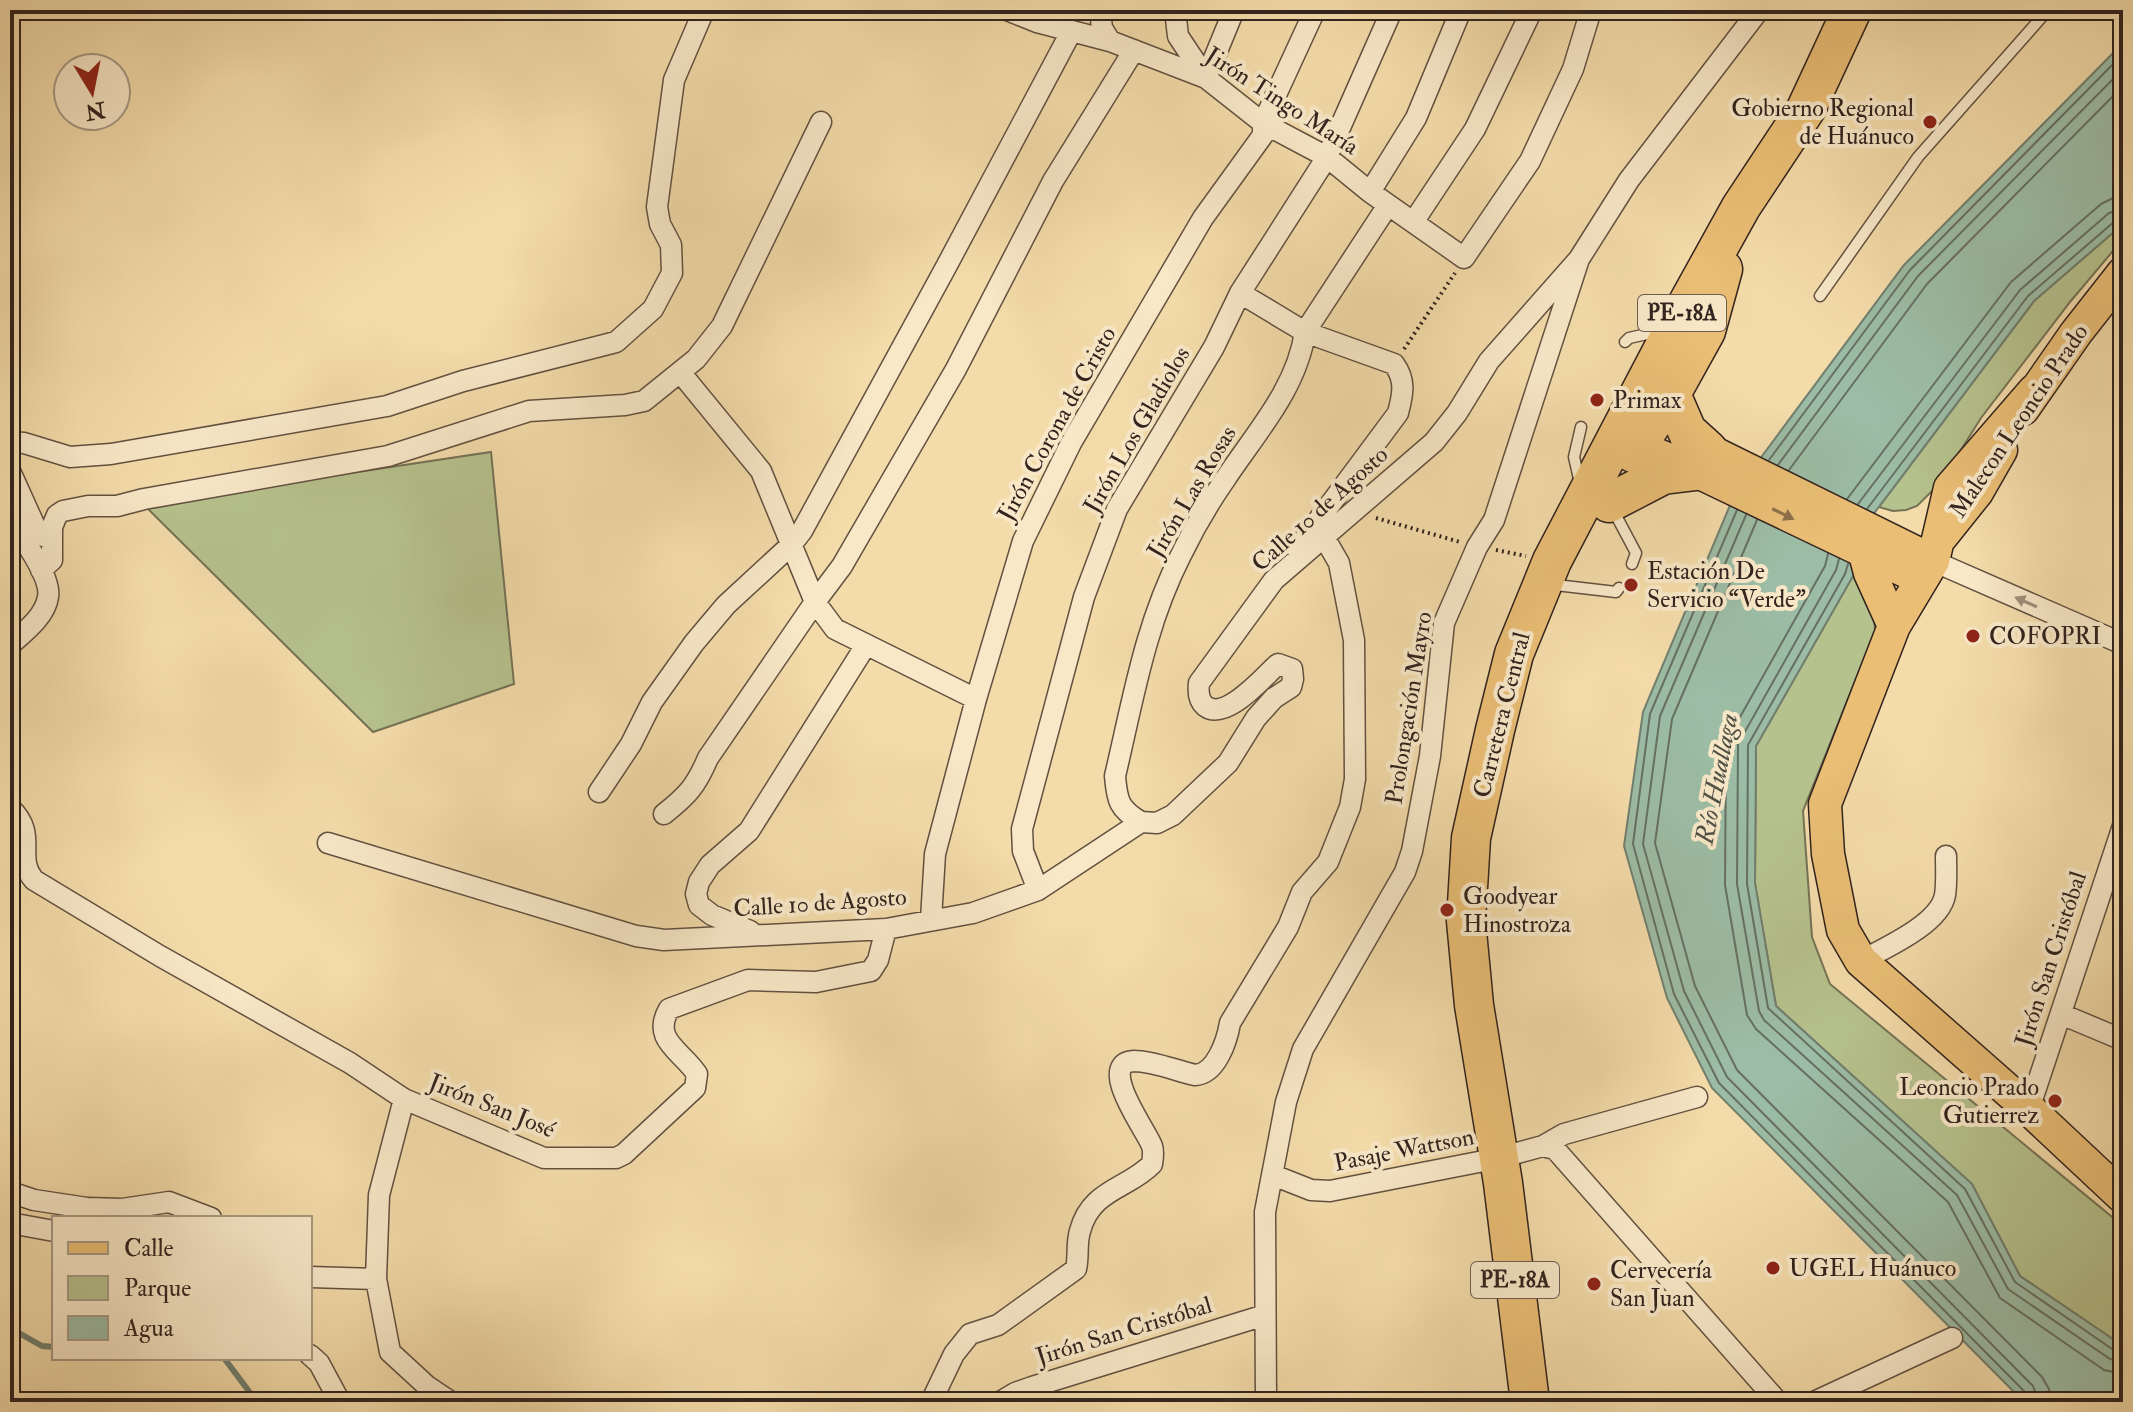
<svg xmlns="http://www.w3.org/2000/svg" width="2133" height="1412" font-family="'IM FELL Double Pica',serif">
  <rect width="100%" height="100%" fill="#f4dcaa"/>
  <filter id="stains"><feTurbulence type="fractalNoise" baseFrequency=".0025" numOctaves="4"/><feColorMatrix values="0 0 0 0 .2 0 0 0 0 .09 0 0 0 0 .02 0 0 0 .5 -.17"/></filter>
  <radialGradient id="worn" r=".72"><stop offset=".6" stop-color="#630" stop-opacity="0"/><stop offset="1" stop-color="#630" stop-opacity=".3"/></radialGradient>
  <path fill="#b6c28d" stroke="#747256" stroke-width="2" d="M2123,224V239L2070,302L1981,418L1940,483L1917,506L1906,510L1893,511L1879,507L2034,301Z
    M491,452L514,684L373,732L143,504Z
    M1853,576C1872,592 1874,608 1875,631L1803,811L1812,937L1830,984L2123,1226V1346L2020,1276L1972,1184L1776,1006L1755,884L1756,746Z"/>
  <path fill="#9cbca5" stroke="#717f6f" stroke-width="2" d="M2123,43V224L2034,301L1863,528L1853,576L1756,746L1755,883L1776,1006L1972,1184L2020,1276L2123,1346V1402H2024L1712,1088L1667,998L1624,846L1643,712L1736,491L1904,265Z"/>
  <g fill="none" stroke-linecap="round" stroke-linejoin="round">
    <path stroke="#667062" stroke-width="2" d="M1769,460L1910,270L2123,54
      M1778,465L1918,276L2123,69
      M1789,470L1927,284L2123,86
      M1847,499L2011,282L2101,204L2113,198L2123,197
      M1858,504L2020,290L2109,213L2123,209
      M1867,509L2028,296L2115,221L2123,219
      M1737,510L1650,714L1633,844L1674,994L1719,1083L2026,1393L2029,1402
      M1746,515L1660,716L1643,844L1684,991L1727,1077L2033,1386L2039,1402
      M1757,520L1672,719L1655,843L1695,986L1737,1070L2042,1377L2049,1389L2051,1402
      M1828,554L1825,566L1726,742L1725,885L1747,1015L1756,1029L1948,1202L2000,1298L2104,1370L2123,1374
      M1839,559L1836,570L1738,744L1737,884L1759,1011L1764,1020L1957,1195L2008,1289L2110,1359L2123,1362
      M1848,564L1845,574L1748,745L1747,884L1768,1008L1965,1189L2015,1282L2115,1351L2123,1352"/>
    <path stroke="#717f6f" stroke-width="6" d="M10,1328L42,1346L54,1347
      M224,1358L257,1402"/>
    <defs>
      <path id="lane" d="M1820,296L1918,157L2048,10
        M1625,342L1629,338L1660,331
        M1580,483L1574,457L1581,427
        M1612,508L1636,553L1632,564
        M1556,585L1616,592L1619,588"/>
      <path id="street" d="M1007,10L1037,22L1110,41L1206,78L1263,123L1327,157L1370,192L1464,258L1530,161L1573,69L1591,10
        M1100,10L1102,28L1110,41
        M1175,10L1178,36L1206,78
        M1206,78L1234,10
        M1370,192L1416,118L1461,10
        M1414,221L1475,129L1532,10
        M1240,293L1305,332L1394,364C1406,380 1403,394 1398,413L1297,549
        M680,372L761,471L815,602L835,629L976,699
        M10,442L24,443L70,457L111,454L387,406L463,381L616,342L653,309L672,273L671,245L660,224L657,207L674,80L704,10
        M10,471L38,533L52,540
        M10,519C21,535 52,578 48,597C45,617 24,632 10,645
        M1933,561L2123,644
        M41,570L52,560V527L57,515L63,511L88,506H117L144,499L388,456L529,411L625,405L644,401L696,359L722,326L821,122
        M599,792L631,744L652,702L694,643L726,605L791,545L802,531L946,267L1071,32
        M10,808C39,835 14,857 34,880L160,956L350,1063L404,1099L544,1158H616L624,1154L695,1088L697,1074C682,1051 651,1040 669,1009L748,980L816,982L871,971L878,960L886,929
        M664,814C688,795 696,786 708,758L815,602L842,566L956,369L1053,181L1134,50
        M1141,822C1119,809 1117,801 1115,776C1133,700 1145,625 1181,555C1193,530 1208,504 1224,481C1254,435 1297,389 1305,332L1388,205
        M328,843L636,936L664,940L886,929L973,913L1038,890L1141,822L1157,823L1173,815L1228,763L1256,718L1274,698L1291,687L1293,679L1292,669L1278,664C1263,677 1226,722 1205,706C1198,700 1198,691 1199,683L1274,580L1434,442L1457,413L1489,361L1579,259
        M1038,890L1023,851L1022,829L1084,597L1117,509L1214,347L1240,293L1327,157L1392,10
        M931,919L935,854L976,699L1023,541L1071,443L1203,218L1263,135V123L1315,10
        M750,931L712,915L699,905L696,894L699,882L710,865L749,831L866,645
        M1861,961C1885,948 1940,924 1945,895C1947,882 1946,868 1946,856
        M2061,1014L2123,1040
        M404,1099L379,1195L376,1279L390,1352L427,1386L451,1402
        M2029,1109L2123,826
        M1543,1146L1564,1134L1697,1097
        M1273,1175L1311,1190L1330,1191L1499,1158L1543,1146L1555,1149L1778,1402
        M10,1192L34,1200L87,1208L122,1209L169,1202L211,1218
        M10,1223L54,1231
        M310,1277L376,1279
        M310,1355L319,1363L340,1402
        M931,1402L954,1354L970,1334L998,1325L1076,1269C1079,1256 1076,1244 1080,1231C1091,1189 1128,1189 1152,1164C1153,1158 1154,1152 1152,1146C1148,1133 1095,1063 1134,1061C1153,1061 1177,1071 1195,1075C1216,1074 1227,1041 1230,1023L1288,927L1302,892L1328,862L1350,807L1355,779L1354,640L1339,563L1324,537
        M1000,1402L1015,1393L1032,1387L1265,1315
        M1266,1402L1265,1212L1286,1102L1303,1049L1405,872L1412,851L1430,756L1444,623L1477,547L1494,520L1579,259L1629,180L1759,10
        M1814,1402L1952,1338"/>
      <path id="primary" d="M2034,391L1950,488L1933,561L1894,626L1825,804L1828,854L1843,930L1861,961L2029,1109L2123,1197
        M2023,409L2076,333L2123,273
        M1628,427L1636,446L1696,471L1922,579
        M1686,436L1708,450L1933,561
        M1941,537L1977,492L2001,450
        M1865,554L1870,573L1894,626"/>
      <path id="highway" d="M1671,394L1687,431L1708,450
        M1633,453L1671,394L1706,331L1723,269
        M1609,503L1663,475L1696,471
        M1530,1402L1503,1183L1474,1005L1466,921L1471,838L1495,730L1514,654L1552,561L1674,328L1741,207L1806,109L1852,10"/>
    </defs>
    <use href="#lane" stroke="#625141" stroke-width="13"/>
    <use href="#street" stroke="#625141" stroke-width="23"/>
    <use href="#primary" stroke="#31231e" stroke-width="35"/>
    <use href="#highway" stroke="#31231e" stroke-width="41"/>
    <path stroke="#31231e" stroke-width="4" stroke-dasharray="2 4" stroke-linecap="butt" d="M1404,349L1455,273
      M1376,518L1460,542
      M1496,550L1526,556"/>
    <use href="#lane" stroke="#f8e8c8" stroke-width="10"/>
    <use href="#street" stroke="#f8e8c8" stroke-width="20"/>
    <use href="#primary" stroke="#eabe75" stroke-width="32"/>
    <use href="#highway" stroke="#eabe75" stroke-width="38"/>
  </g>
  <defs><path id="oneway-solid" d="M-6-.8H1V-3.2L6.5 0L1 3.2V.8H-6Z" transform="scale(2)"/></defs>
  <use fill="#8e704a" href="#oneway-solid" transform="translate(1783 514) rotate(26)"/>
  <use fill="#9e8f7c" href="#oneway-solid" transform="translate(2026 602) rotate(-156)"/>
  <g fill="#8f2418" stroke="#f8e8c8" stroke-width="3">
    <circle cx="1930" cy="122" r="8"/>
    <circle cx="1597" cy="400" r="8"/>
    <circle cx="1631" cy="585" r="8"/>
    <circle cx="1973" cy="636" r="8"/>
    <circle cx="1447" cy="910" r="8"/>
    <circle cx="2055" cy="1101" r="8"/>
    <circle cx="1773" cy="1268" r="8"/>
    <circle cx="1594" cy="1284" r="8"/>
  </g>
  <g text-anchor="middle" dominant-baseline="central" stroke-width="8" stroke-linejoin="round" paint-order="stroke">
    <g fill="#f8e8c8" stroke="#6d5e51" stroke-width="2">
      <rect x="1638" y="295" width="88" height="36" rx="6"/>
      <rect x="1471" y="1262" width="88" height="36" rx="6"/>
    </g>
    <g font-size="22" font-weight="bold" fill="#31231e">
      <text x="1682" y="313">PE-18A</text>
      <text x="1515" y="1280">PE-18A</text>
    </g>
    <g font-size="24" fill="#31231e" stroke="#f8e8c8">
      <text transform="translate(1282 101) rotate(33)">Jirón Tingo María</text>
      <text transform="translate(2019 421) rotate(-56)">Malecon Leoncio Prado</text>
      <text transform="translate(1057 424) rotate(-61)">Jirón Corona de Cristo</text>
      <text transform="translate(1137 430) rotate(-60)">Jirón Los Gladiolos</text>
      <text transform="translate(1192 492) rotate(-59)">Jirón Las Rosas</text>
      <text transform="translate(1320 509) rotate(-42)">Calle 10 de Agosto</text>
      <text transform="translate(1409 708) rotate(-81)">Prolongación Mayro</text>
      <text transform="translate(1502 715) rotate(-76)">Carretera Central</text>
      <text transform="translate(820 903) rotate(-4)">Calle 10 de Agosto</text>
      <text transform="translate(2051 959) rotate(-72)">Jirón San Cristóbal</text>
      <text transform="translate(492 1106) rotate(22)">Jirón San José</text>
      <text transform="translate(1404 1150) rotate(-11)">Pasaje Wattson</text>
      <text transform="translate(1124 1331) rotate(-17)">Jirón San Cristóbal</text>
    </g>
    <g font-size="24" fill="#31231e" stroke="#f8e8c8" text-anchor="start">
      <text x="1914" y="108" text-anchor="end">Gobierno Regional<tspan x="1914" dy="28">de Huánuco</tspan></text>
      <text x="1613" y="400">Primax</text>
      <text x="1647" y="571">Estación De<tspan x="1647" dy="28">Servicio “Verde”</tspan></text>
      <text x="1989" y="636">COFOPRI</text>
      <text x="1463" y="896">Goodyear<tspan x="1463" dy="28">Hinostroza</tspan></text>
      <text x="2039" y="1087" text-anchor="end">Leoncio Prado<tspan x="2039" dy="28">Gutierrez</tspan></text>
      <text x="1789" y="1268">UGEL Huánuco</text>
      <text x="1610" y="1270">Cervecería<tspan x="1610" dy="28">San Juan</tspan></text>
    </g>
    <g font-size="26" font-style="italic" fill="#515146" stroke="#f8e8c8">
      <text transform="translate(1717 779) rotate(-79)">Río Huallaga</text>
    </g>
  </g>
  <rect width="2133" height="1412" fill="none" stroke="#f4dcaa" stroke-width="40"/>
  <rect x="12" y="12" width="2109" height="1388" fill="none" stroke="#31231e" stroke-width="4"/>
  <rect x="20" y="20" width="2093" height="1372" fill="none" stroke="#31231e" stroke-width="2"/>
  <rect x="52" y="1216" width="260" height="144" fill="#f8e8c8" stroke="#a89984" stroke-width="2"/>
  <rect x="68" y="1242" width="40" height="12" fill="#eabe75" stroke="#a89984" stroke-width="2"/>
  <text x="124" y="1256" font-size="24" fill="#31231e">Calle</text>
  <rect x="68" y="1276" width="40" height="24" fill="#b6c28d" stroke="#a89984" stroke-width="2"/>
  <text x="124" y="1296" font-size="24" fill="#31231e">Parque</text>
  <rect x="68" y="1316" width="40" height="24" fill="#9cbca5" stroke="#a89984" stroke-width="2"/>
  <text x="124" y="1336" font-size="24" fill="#31231e">Agua</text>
  <g transform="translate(92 92) rotate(170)"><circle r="38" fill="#f8e8c8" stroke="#a89984" stroke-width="2"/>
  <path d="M0-6L14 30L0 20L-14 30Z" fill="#8f2418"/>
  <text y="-12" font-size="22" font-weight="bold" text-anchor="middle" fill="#31231e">N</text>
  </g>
  <rect width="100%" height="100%" filter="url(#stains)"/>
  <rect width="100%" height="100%" fill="url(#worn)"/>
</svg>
